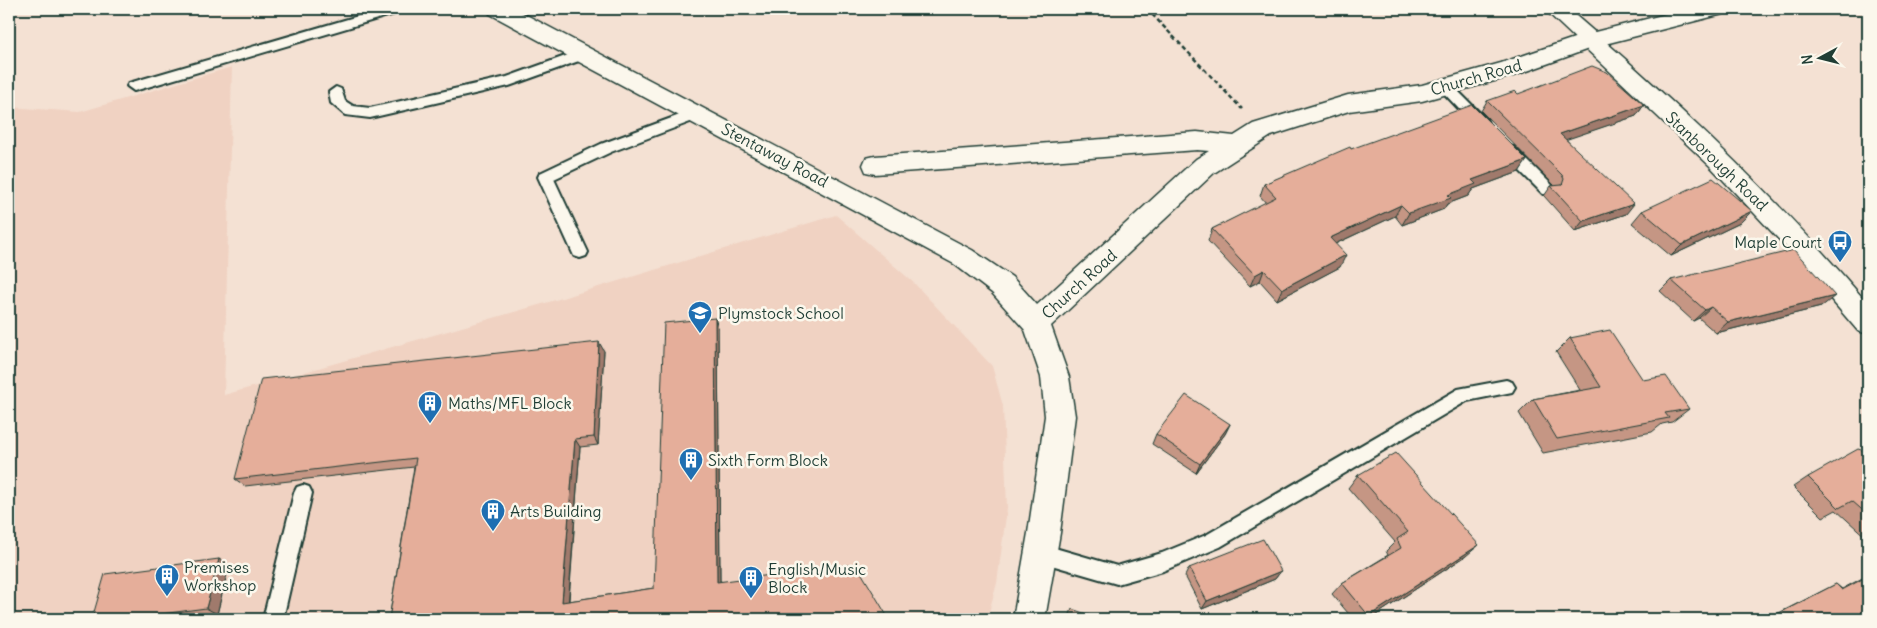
<svg xmlns="http://www.w3.org/2000/svg" width="1877" height="628" font-family="Delius,sans-serif">
  <rect width="100%" height="100%" fill="#f4e1d3"/>
  <filter id="ink" filterUnits="userSpaceOnUse"><feTurbulence type="fractalNoise" baseFrequency=".02" numOctaves="2"/><feDisplacementMap in="SourceGraphic" scale="10" xChannelSelector="R" yChannelSelector="G"/><feConvolveMatrix kernelMatrix="1 2 1 2 8 2 1 2 1" color-interpolation-filters="sRGB"/></filter>
  <g filter="url(#ink)">
    <path fill="#f0d2c2" d="M232,67L224,395L549,302L836,215L914,283L992,366L1003,406L1007,508L997,583L987,619H9V107L80,112Z"/>
    <g fill="none" stroke-linecap="round" stroke-linejoin="round">
      <defs>
        <path id="lane" d="M382,9H403L401,12L134,91L127,86L129,83Z
          M585,49L592,54L590,57L509,86L370,118L345,115L331,103L329,92L336,87L341,89L345,101L353,106L370,108L507,77Z
          M1445,81L1450,83L1486,119L1488,123L1486,127H1476L1440,89L1438,86L1440,83Z
          M696,109L703,114L701,118L611,152L554,179L588,252L586,256L580,258L574,256L538,177L540,173L601,144Z
          M1509,146L1514,147L1553,186L1555,190L1553,194H1543L1504,155L1502,151L1504,147Z
          M1506,380L1512,382L1515,387L1512,392L1467,401L1220,547L1163,571L1117,584L1041,562L1034,559L1032,553L1034,547L1041,544L1117,566L1162,553L1206,535L1458,389Z
          M303,485L309,487L312,493L283,619H263L294,493L297,487Z"/>
        <path id="street" d="M487,9H515L972,250L1012,277L1037,305L1196,159L1209,151L1197,150L875,174L866,172L863,165L866,158L875,156L1197,132L1234,136L1253,124L1348,95L1422,85L1501,63L1583,35L1686,9H1726L1723,14L1597,46L1516,75L1422,101L1349,111L1271,136L1214,173L1051,326L1069,377L1075,416L1060,533L1045,619H1013L1028,533L1045,416L1041,377L1025,330L992,293L954,264L490,14Z"/>
        <path id="secondary" d="M1544,9H1568C1675,101 1777,197 1868,304V334L1858,331L1786,247L1710,166Z"/>
      </defs>
      <use href="#lane" stroke="#1f3d34" stroke-width="4"/>
      <use href="#street" stroke="#1f3d34" stroke-width="3"/>
      <use href="#secondary" stroke="#1f3d34" stroke-width="3"/>
      <path stroke="#1f3d34" stroke-width="2.5" stroke-dasharray="4.5 3" stroke-linecap="butt" d="M1147,9L1242,109"/>
      <use href="#lane" fill="#fbf7ec" fill-rule="evenodd"/>
      <use href="#street" fill="#fbf7ec" fill-rule="evenodd"/>
      <use href="#secondary" fill="#fbf7ec" fill-rule="evenodd"/>
    </g>
    <path fill="#c59684" stroke="#1f3d34" d="M1487,101L1644,105L1636,116L1566,139L1626,214L1575,231L1544,196L1551,186H1555L1554,185L1481,111Z
      M1351,149L1527,160L1519,172L1473,189L1468,196L1447,204L1444,209L1402,225L1395,216L1335,244L1340,267L1277,300L1260,281L1250,286L1208,241L1212,229L1266,203L1260,196L1264,184Z
      M1642,211L1740,223L1671,256L1632,223Z
      M1671,280L1821,307L1716,333L1699,318L1693,321L1660,291Z
      M718,327L720,581L889,619H389L414,467L245,486L235,479L604,351L598,445L580,447L569,601L654,588Z
      M1570,338L1643,380L1689,409L1672,422L1662,424L1652,432L1543,453L1519,413L1533,399L1580,390L1556,352Z
      M1230,424L1225,434L1196,473L1152,444L1156,434Z
      M1868,452V539L1836,510L1823,517L1793,487L1808,477Z
      M1358,475L1466,556L1370,619H1353L1332,594L1342,583L1388,555L1386,551L1395,542L1348,488Z
      M219,559L229,566L217,614L179,619H92Z
      M1189,568L1281,571L1275,579L1202,609L1185,576Z
      M1868,575V619H1767L1836,584L1842,589Z"/>
    <path fill="#a07a6c" stroke="#1f3d34" d="M1644,105L1636,116L1553,144L1560,134Z
      M1527,160L1519,172L1473,189L1468,196L1447,204L1444,209L1402,225L1409,213L1448,195L1472,180Z
      M1634,204L1626,214L1575,231L1583,221Z
      M1401,205L1395,216L1324,249L1330,238Z
      M1752,211L1740,223L1671,256L1682,245Z
      M1346,255L1340,267L1277,300L1282,289Z
      M1264,270L1260,281L1250,286L1255,275Z
      M1835,296L1821,307L1716,333L1728,322Z
      M1711,307L1699,318L1693,321L1705,310Z
      M715,318L718,327L720,589L717,582Z
      M599,342L604,351L598,445L594,437Z
      M1230,424L1225,434L1196,473L1200,464Z
      M575,439L580,447L568,608L562,602Z
      M1479,545L1466,556L1370,619H1366L1369,616Z
      M219,559L229,566L217,614L206,608Z
      M1281,571L1275,579L1202,609L1207,601Z"/>
    <path fill="#e5ae9a" stroke="#1f3d34" d="M1592,66L1607,72L1644,105L1560,134L1634,204L1583,221L1551,186L1562,185L1564,179L1562,175L1487,101L1515,91L1518,94Z
      M1472,105L1527,160L1472,180L1476,184L1448,195L1451,198L1409,213L1401,205L1330,238L1346,255L1282,289L1264,270L1255,275L1212,229L1276,197L1264,184L1350,147L1351,149Z
      M1713,178L1752,211L1682,245L1642,211Z
      M1794,250L1835,296L1728,322L1711,307L1705,310L1671,280Z
      M715,318L717,582L856,564L889,619H389L416,458L235,479L261,379L599,342L594,437L575,439L562,602L654,588L664,323Z
      M1610,330L1643,380L1666,376L1689,409L1665,413L1669,418L1557,439L1533,399L1601,387L1570,338Z
      M1186,395L1230,424L1200,464L1156,434Z
      M1858,449L1868,452V515L1852,501L1839,508L1808,477Z
      M1396,453L1479,545L1369,616L1342,583L1401,548L1397,539L1408,532L1358,475Z
      M1263,539L1281,571L1207,601L1189,568Z
      M219,559L206,608L124,619H92L105,574Z
      M1868,576V619H1768L1836,584L1842,590Z
      M1072,609L1100,619H1068Z"/>
  </g>
  <defs>
    <symbol id="bus-pin" viewBox="-11 -11 22 30"><path d="M0 17L-7.5 6A9.5 9.5 0 1 1 7.5 6Z" fill="#1f6fb2" stroke="#fbf7ec"/><path d="M-5-6H5V4H4V6H2V4H-2V6H-4V4H-5ZM-3.5-4V0h7V-4ZM-3.5 1.2v1.5H-2V1.2ZM2 1.2v1.5H3.5V1.2Z" fill="#fff"/></symbol>
    <symbol id="school-pin" viewBox="-11 -11 22 30"><path d="M0 17L-7.5 6A9.5 9.5 0 1 1 7.5 6Z" fill="#1f6fb2" stroke="#fbf7ec"/><path d="M0-5L7-2L0 1L-7-2ZM-4 1L0 2.5L4 1V4Q0 6-4 4Z" fill="#fff"/></symbol>
    <symbol id="building-pin" viewBox="-11 -11 22 30"><path d="M0 17L-7.5 6A9.5 9.5 0 1 1 7.5 6Z" fill="#1f6fb2" stroke="#fbf7ec"/><path d="M-4-6H4V6H1V3H-1V6H-4ZM-2.5-4.3h1.7v1.8h-1.7ZM.8-4.3h1.7v1.8H.8ZM-2.5-1h1.7V.8h-1.7ZM.8-1h1.7V.8H.8Z" fill="#fff"/></symbol>
  </defs>
  <g fill-rule="evenodd">
    <use href="#bus-pin" x="1826" y="228" width="28" height="38"/>
    <use href="#school-pin" x="686" y="299" width="28" height="38"/>
    <use href="#building-pin" x="416" y="389" width="28" height="38"/>
    <use href="#building-pin" x="677" y="446" width="28" height="38"/>
    <use href="#building-pin" x="479" y="497" width="28" height="38"/>
    <use href="#building-pin" x="153" y="562" width="28" height="38"/>
    <use href="#building-pin" x="737" y="564" width="28" height="38"/>
  </g>
  <g text-anchor="middle" dominant-baseline="central" stroke-width="5" stroke-linejoin="round" paint-order="stroke">
    <g font-size="16" fill="#1f3d34" stroke="#fbf7ec">
      <text transform="translate(1476 77) rotate(-16)">Church Road</text>
      <text transform="translate(775 155) rotate(28)">Stentaway Road</text>
      <text transform="translate(1717 161) rotate(44)">Stanborough Road</text>
      <text transform="translate(1079 284) rotate(-42)">Church Road</text>
    </g>
    <g font-size="16" fill="#1f3d34" stroke="#fbf7ec" text-anchor="start">
      <text x="1822" y="242" text-anchor="end">Maple Court</text>
      <text x="718" y="313">Plymstock School</text>
      <text x="448" y="403">Maths/MFL Block</text>
      <text x="708" y="460">Sixth Form Block</text>
      <text x="510" y="511">Arts Building</text>
      <text x="184" y="567">Premises<tspan x="184" dy="18">Workshop</tspan></text>
      <text x="768" y="569">English/Music<tspan x="768" dy="18">Block</tspan></text>
    </g>
  </g>
  <rect width="1877" height="628" fill="none" stroke="#fbf7ec" stroke-width="30"/>
  <rect x="15" y="15" width="1847" height="598" fill="none" stroke="#1f3d34" stroke-width="2" filter="url(#ink)"/>
  <g transform="translate(1820 58) rotate(263)" stroke="#fbf7ec" stroke-width="4" paint-order="stroke">
  <path d="M0-4L9 19L0 12L-9 19Z" fill="#1f3d34"/>
  <text y="-8" font-size="14" font-weight="bold" text-anchor="middle" fill="#1f3d34">N</text>
  </g>
</svg>
